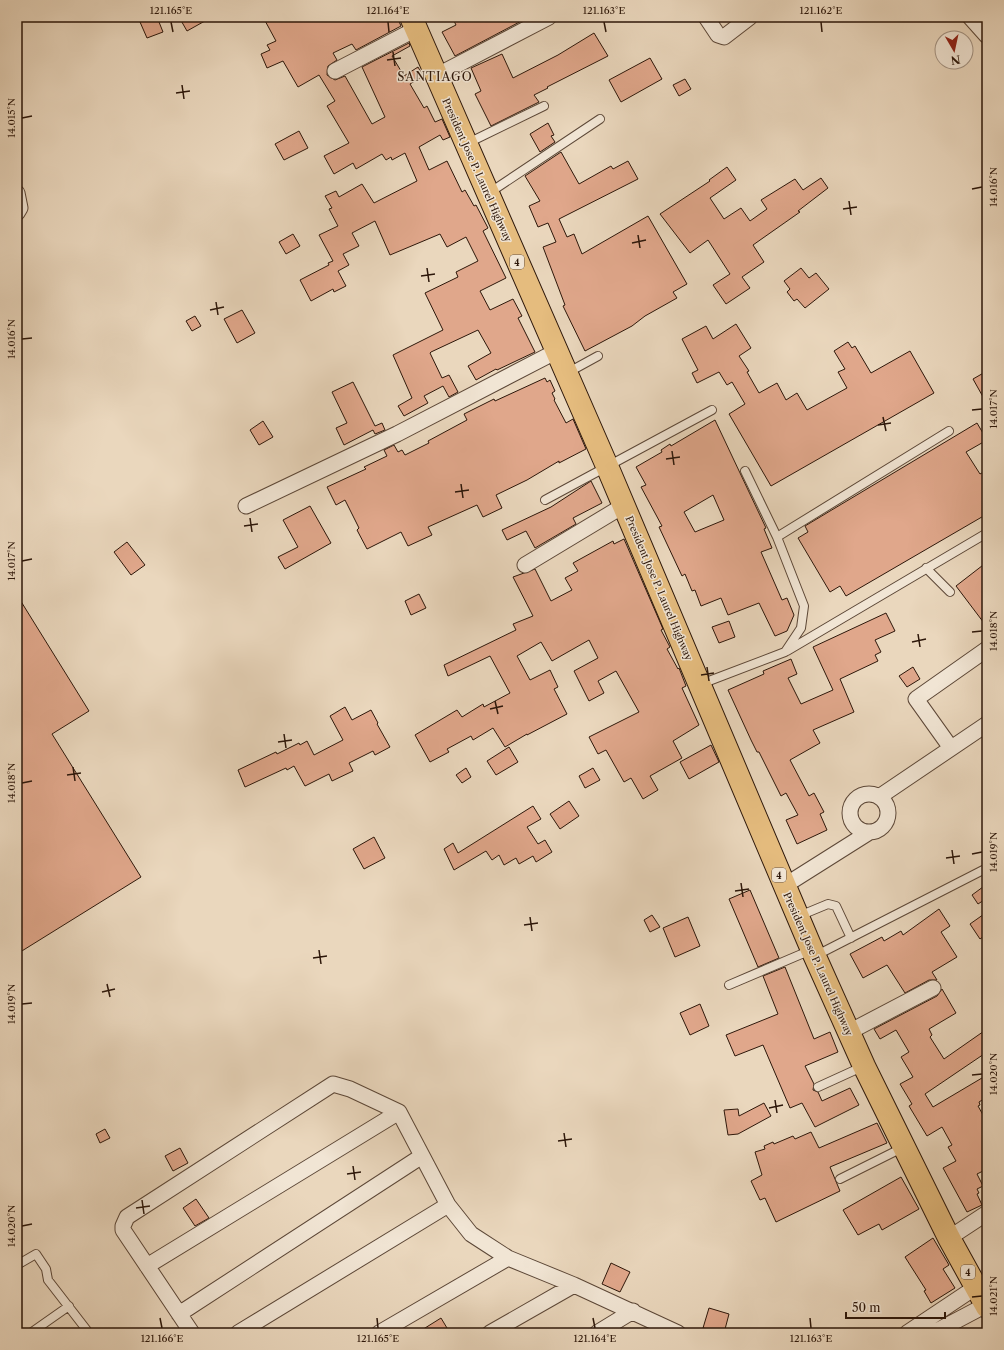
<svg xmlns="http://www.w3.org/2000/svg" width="1004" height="1350" font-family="'Libre Caslon Text',serif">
  <rect width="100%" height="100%" fill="#ead7bd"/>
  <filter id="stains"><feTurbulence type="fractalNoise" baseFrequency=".005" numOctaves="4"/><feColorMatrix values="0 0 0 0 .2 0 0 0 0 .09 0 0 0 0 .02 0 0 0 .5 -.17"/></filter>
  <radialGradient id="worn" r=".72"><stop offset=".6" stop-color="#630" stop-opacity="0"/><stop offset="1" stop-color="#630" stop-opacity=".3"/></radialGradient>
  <path fill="#e0a78b" stroke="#2d170a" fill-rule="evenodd" d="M151,17H157L163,32L147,38L140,22Z
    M179,17H212L187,31Z
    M263,17H397L401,26L356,50L352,44L333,53L337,60L328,66L327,75L335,80L345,76L372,124L385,117L362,67L409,43L410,46L392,56L404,76L418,67L423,76L410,84L424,108L427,106L435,122L442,119L450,137L443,140L440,135L419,147L429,170L447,161L462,192L465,190L474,206L476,205L488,228L483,231L506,278L480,291L490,310L513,299L522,316L518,318L535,352L497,370L496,369L476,380L468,366L491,353L478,330L431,352L430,353L442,378L449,375L458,392L449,397L443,386L424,396L428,403L404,416L398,406L412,398L393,355L443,330L425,293L458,277L456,272L478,261L466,237L447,247L440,234L390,255L375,221L352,233L359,246L343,254L349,265L338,271L346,286L334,292L333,289L311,301L300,280L329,265L328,263L333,261L319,235L338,226L329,209L332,208L325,196L336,191L339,197L362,184L374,203L417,181L405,153L392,160L391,157L386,160L382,154L356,169L353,163L334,174L324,156L349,143L327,106L335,101L319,75L298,87L283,61L267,68L261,54L270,50L267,45L276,41Z
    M452,17H529L455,56L442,32L456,25Z
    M594,33L608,56L547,87L548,88L534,95L539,102L491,126L475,94L481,91L471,68L502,54L513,78L558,55Z
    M650,58L662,79L621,102L609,80Z
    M685,79L691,89L679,96L673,85Z
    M548,123L554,135L551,136L555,142L540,152L530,134Z
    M299,131L308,148L284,160L275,144Z
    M561,152L579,184L611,166L613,169L628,161L638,179L559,219L567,237L574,234L582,254L648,216L687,284L673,292L677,298L645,316L632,326L585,351L563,306L565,305L543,247L556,242L548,223L538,227L529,206L540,201L525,176Z
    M727,167L736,180L710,198L724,219L741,208L750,221L767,209L761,200L795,179L803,190L821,178L828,188L798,211L800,212L753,245L764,262L742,277L750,288L726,304L713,285L730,274L708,240L690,253L660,214L710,181L709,180Z
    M293,234L300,246L286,254L279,242Z
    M801,268L809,278L816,273L829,289L805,308L797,299L794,301L787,292L790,289L784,281Z
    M242,310L255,333L237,343L224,319Z
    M195,316L201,326L192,331L186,321Z
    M736,324L751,348L739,356L749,371L747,372L759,393L777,383L786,400L797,393L807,410L847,388L838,372L845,369L834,351L848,342L852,348L855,346L871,373L910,351L934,393L771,486L729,414L745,404L732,382L727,385L719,372L697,383L692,373L698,370L682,339L706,326L713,339Z
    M987,371V404L973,379Z
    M545,378L547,382L550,380L555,391L552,393L555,399L554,400L566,423L573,419L586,449L559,463V461L527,480L496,495L502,508L483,517L477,505L428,527L432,535L408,546L401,532L367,549L357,530L359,528L345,500L336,505L327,487L366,469L364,467L387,456L384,450L394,445L398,452L402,450L405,455L429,443L428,441L467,420L464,414L494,399L495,401Z
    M353,382L375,426L382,423L385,430L375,434L373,430L344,445L336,428L347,423L332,392Z
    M715,420L766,528L764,529L772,548L761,552L782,600L787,598L794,615L787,631L775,636L759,603L728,615L721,598L701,606L695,590L692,591L685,574L682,576L659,527L662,526L641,487L646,485L636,467L662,452L661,450L670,444L671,446ZM713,495L724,520L695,532L684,512Z
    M263,421L273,437L259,445L250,430Z
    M977,423L987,440L966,452L980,474L987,470V514L846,596L840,586L830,592L798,538L808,532L805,526Z
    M591,481L602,503L573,518L576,524L535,548L526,531L507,540L502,530L551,507Z
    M310,506L331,543L285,569L278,557L298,547L283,520Z
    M624,539L663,629L661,630L670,647L667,649L678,669L679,668L686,686L682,688L699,725L673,741L682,758L650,776L658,790L643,799L631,778L624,782L606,750L598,754L589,737L639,712L616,671L598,681L604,693L589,701L574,671L598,658L589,640L552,661L541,642L517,656L530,680L550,670L558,687L554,689L567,714L527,735V734L505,747L493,728L473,740L471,736L447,749L449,752L430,762L415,735L457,710L462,717L483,704L484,707L510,693L490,656L448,676L444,665L516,630L513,624L533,616L513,577L535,569L551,601L572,590L565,578L578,571L573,563L613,541L614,544Z
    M127,542L145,565L131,575L114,552Z
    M987,562V627L956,586Z
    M419,594L426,608L411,615L405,601Z
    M17,595L89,711L52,734L141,877L17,954Z
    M886,613L895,631L875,640L881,652L875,655L878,661L840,679L854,712L813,730L820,743L790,760L809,796L814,793L824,812L820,814L827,830L797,844L786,820L798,815L786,793L781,796L759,752H757L751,740L728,690L764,674L763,671L791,659L797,674L788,678L801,704L833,690L813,647Z
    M729,621L735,637L719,643L712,627Z
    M913,667L920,679L907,687L899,676Z
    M345,707L352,720L371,710L378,723L377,724L390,747L375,755L373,751L349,763L353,771L332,781L329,774L305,786L294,766L287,770L286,768L245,787L238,770L276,752L277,754L299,743L300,745L307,741L314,755L343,740L330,716Z
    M711,745L719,762L689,779L680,762Z
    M509,747L518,762L496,775L487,761Z
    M466,768L471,777L462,783L456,775Z
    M593,768L600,780L585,788L579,776Z
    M569,801L579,816L560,829L550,814Z
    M533,806L541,819L527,827L538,844L545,840L552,852L536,862L533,856L519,864L516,858L504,865L499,855L492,860L486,851L454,870L444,849L453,843L458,853Z
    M374,837L385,858L364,869L353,849Z
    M987,884V898L978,904L972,895Z
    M750,890L779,958L758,967L729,899Z
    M939,909L950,926L941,932L957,957L932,972L937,980H929L905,993L887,965L863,978L850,954L882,937L884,941L901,931L903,935Z
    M987,912V934L980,939L970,924Z
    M652,915L660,927L650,932L644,920Z
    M688,917L700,946L675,957L663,928Z
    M785,967L814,1039L830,1032L838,1052L805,1066L814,1084L813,1090L818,1092L822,1101L850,1088L859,1105L815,1127L802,1103L790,1108L763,1045L735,1056L726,1035L778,1014L763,976Z
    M942,989L956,1013L929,1029L932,1035L930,1037L944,1059L987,1029V1052L925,1094L933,1107L987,1075V1097L979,1102L980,1105L978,1106L987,1122V1169L977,1174L983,1186L977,1189L979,1193L977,1194L982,1205L967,1212L943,1168L956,1161L948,1147L952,1145L942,1127L927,1136L909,1106L912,1104L900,1084L913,1077L901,1057L909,1052L896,1030L880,1039L874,1029L937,996Z
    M700,1004L709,1026L690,1035L680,1013Z
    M764,1103L771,1116L738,1134L728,1135L724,1110L738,1109L739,1116Z
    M877,1123L887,1143L830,1167L840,1191L776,1222L765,1198L760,1200L751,1181L762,1175L755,1152L765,1149L764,1146L773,1142L774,1144L793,1136L795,1139L811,1132L819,1148Z
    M105,1129L110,1138L100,1143L96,1134Z
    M180,1148L188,1163L173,1171L165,1156Z
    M901,1177L919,1209L882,1230L879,1224L858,1235L843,1210Z
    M196,1199L209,1218L195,1226L183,1208Z
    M933,1238L949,1265L943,1269L955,1288L931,1303L924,1291L926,1290L905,1257Z
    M611,1263L630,1272L620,1292L602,1284Z
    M709,1308L729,1314L724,1333L703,1328Z
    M441,1318L450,1333H417Z"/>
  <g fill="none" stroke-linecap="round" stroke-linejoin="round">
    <defs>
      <path id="lane" d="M468,143L544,106
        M489,193L600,119
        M567,373L598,356
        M545,500L712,410
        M777,537L949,431
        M926,568L950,592
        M787,651L987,533
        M701,684L785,652L801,628L804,606L777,537L745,471
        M799,916L828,904L836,906L851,938
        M815,956L987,868
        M729,985L811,950
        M818,1087L864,1066
        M840,1179L904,1147
        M17,1265L36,1254L46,1269L48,1280L89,1333
        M32,1332L69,1306"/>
      <path id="street" d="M706,17L718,35L724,37L750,17
        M970,17L987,36
        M335,71L416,29
        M436,76L549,17
        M17,193L20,208L17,213
        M246,506L397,434L557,351
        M525,565L623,506
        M951,748L916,699L987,649
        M850 813a19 19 0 1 1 38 0a19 19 0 1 1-38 0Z
        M879,797L987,724
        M784,886L868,833
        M849,1032L933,988
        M949,1238L987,1213
        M147,1266L399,1112
        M179,1314L422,1156
        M192,1333L123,1230V1226L127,1217L333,1084L350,1089L399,1112L448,1205L471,1234L508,1258L574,1285L678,1333
        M238,1333L448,1205
        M379,1333L508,1258
        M490,1333L574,1285
        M597,1333L633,1311
        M907,1333L976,1287
        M933,1333L986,1305"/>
      <path id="highway" d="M411,17L607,466L812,950L864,1066L949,1238L987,1307"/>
    </defs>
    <use href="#lane" stroke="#5c4737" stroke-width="10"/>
    <use href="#street" stroke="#5c4737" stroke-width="17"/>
    <use href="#highway" stroke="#2d170a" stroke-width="24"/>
    <use href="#lane" stroke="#f1e5d4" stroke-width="8"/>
    <use href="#street" stroke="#f1e5d4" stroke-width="15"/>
    <use href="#highway" stroke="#e5bc7e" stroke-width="22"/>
  </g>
  <path fill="none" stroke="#2d170a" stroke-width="1.5" d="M171,22L173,32M388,22L389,32M604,22L606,32M821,22L822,32M393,52L395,66M387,60L401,58M182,85L184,99M176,93L190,91M22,118L32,116M972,189L982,187M849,201L851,215M843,209L857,207M638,235L640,248M632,243L646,240M427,268L429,282M421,276L435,274M216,302L218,315M210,310L224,307M22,339L32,338M972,410L982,409M883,417L886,431M878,425L891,423M672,451L674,465M666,459L680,457M461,484L463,498M455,492L469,490M250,518L252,532M244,526L258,524M22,561L32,559M972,632L982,631M918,634L920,647M912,642L926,639M707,667L709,681M701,675L714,673M495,701L498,714M490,709L503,706M284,734L286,748M278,742L292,740M73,767L75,781M67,775L81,773M22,783L32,781M952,850L954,864M972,854L982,852M946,858L960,856M741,883L743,897M735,891L749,889M530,917L532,931M524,925L538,923M319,950L321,964M313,958L327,956M107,984L110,997M102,992L115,989M22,1004L32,1003M972,1075L982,1074M775,1100L777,1113M769,1108L783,1105M564,1133L566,1147M558,1141L572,1139M353,1166L355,1180M347,1174L361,1172M142,1200L144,1214M136,1208L150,1206M22,1226L32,1224M972,1297L982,1296M160,1318L162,1328M377,1318L378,1328M593,1318L595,1328M810,1318L811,1328"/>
  <g text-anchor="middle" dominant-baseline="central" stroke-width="3" stroke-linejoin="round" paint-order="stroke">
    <g fill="#f1e5d4" stroke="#685547" stroke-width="1">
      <rect x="510" y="255" width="14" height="14" rx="3"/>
      <rect x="772" y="868" width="14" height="14" rx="3"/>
      <rect x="961" y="1265" width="14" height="14" rx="3"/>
    </g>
    <g font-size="9" font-weight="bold" fill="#2d170a">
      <text x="517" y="262">4</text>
      <text x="779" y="875">4</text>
      <text x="968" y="1272">4</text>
    </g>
    <g font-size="10" fill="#2d170a" stroke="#f1e5d4">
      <text transform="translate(477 170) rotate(66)">President Jose P. Laurel Highway</text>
      <text transform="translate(659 588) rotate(67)">President Jose P. Laurel Highway</text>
      <text transform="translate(818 964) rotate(66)">President Jose P. Laurel Highway</text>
    </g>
    <g font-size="12" letter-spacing="1" fill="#2d170a" stroke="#f1e5d4">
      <text x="435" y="76">SANTIAGO</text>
    </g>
  </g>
  <rect width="1004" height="1350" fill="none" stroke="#ead7bd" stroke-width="44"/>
  <g transform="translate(954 50) rotate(171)"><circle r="19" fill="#f1e5d4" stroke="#a39383"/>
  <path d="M0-3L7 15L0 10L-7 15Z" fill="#8f2418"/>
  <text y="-6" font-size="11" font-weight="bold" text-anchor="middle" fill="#2d170a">N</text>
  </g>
  <path d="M846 1312v6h99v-6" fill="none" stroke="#2d170a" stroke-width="2"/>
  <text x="852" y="1312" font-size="12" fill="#2d170a" stroke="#f1e5d4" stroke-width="3" paint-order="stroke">50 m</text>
  <rect x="22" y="22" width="960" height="1306" fill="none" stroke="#2d170a" stroke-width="1.5"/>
  <g font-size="10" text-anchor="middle" fill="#2d170a">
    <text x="171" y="14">121.165°E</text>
    <text x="388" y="14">121.164°E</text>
    <text x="604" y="14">121.163°E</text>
    <text x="821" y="14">121.162°E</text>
    <text transform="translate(11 118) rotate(-90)" y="4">14.015°N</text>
    <text transform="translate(993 187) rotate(-90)" y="4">14.016°N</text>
    <text transform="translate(11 339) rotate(-90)" y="4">14.016°N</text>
    <text transform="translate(993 409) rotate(-90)" y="4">14.017°N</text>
    <text transform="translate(11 561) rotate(-90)" y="4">14.017°N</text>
    <text transform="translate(993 631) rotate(-90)" y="4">14.018°N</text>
    <text transform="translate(11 783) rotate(-90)" y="4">14.018°N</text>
    <text transform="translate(993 852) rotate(-90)" y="4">14.019°N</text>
    <text transform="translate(11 1004) rotate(-90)" y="4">14.019°N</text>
    <text transform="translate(993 1074) rotate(-90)" y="4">14.020°N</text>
    <text transform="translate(11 1226) rotate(-90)" y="4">14.020°N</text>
    <text transform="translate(993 1296) rotate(-90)" y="4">14.021°N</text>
    <text x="162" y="1342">121.166°E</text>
    <text x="378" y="1342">121.165°E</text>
    <text x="595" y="1342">121.164°E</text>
    <text x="811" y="1342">121.163°E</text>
  </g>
  <rect width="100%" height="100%" filter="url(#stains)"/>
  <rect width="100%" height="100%" fill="url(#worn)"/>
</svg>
